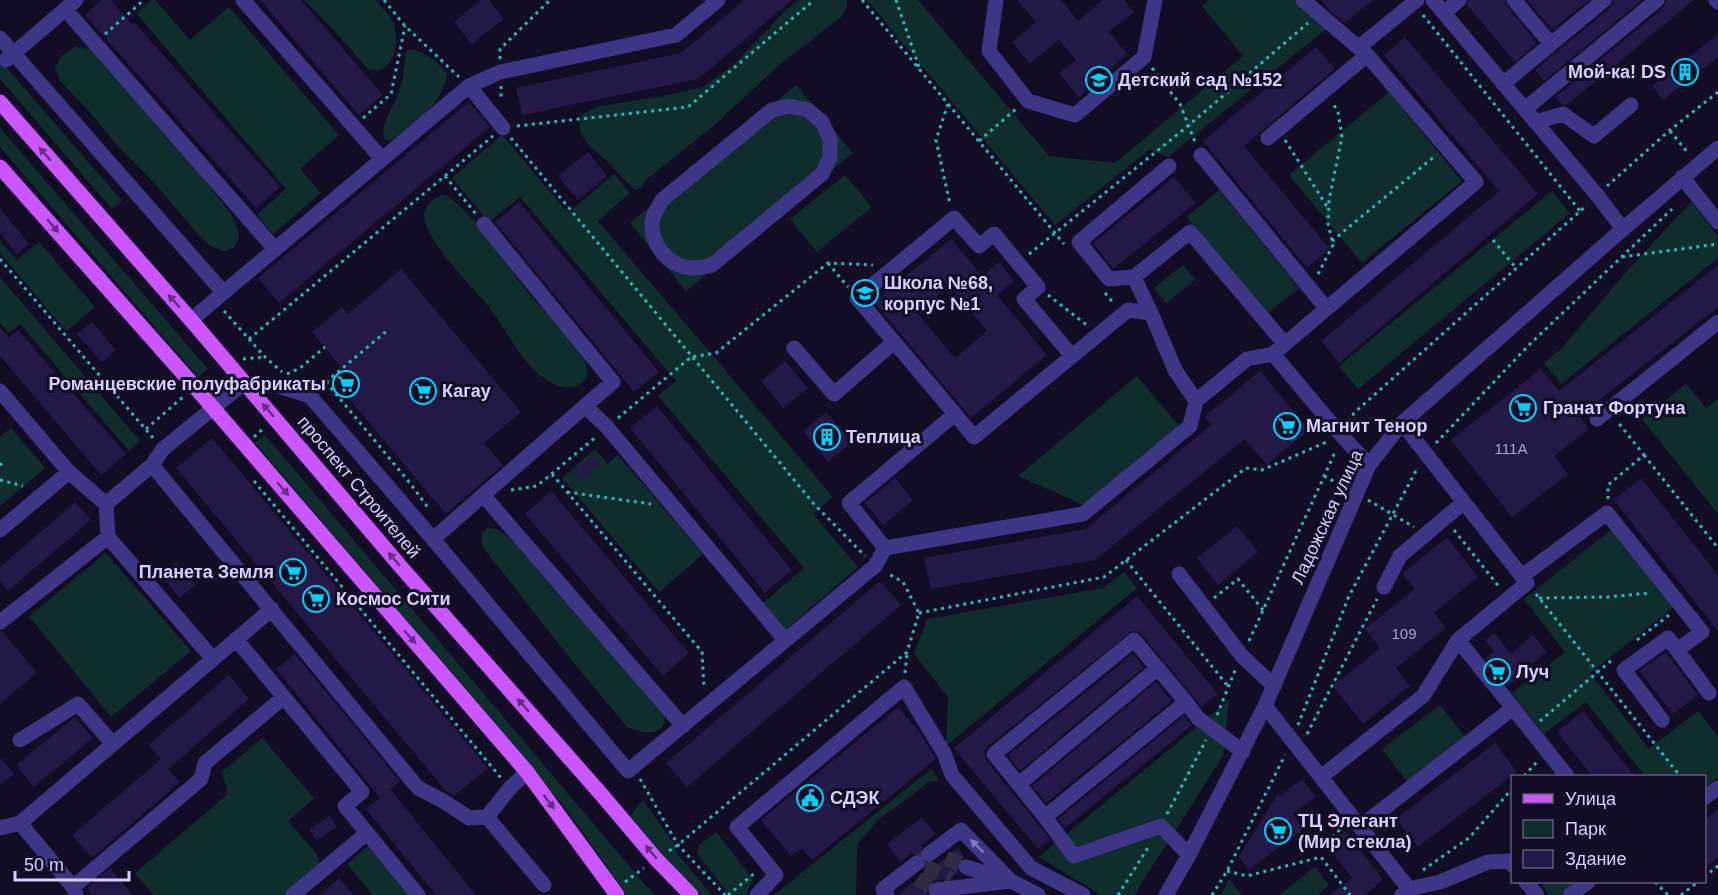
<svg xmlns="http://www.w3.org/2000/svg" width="1718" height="895" font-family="Helvetica,sans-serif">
  <rect width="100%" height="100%" fill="#120d24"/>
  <path fill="#102d2e" d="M151,0H155L190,40L229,7L339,135L300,169L321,193L273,234L257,215L286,189L136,13Z
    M304,0H375C380,6 387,12 391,18C399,31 398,62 382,69C377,71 372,70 368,69L342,39Z
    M799,0H847V7L841,17L779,65L712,127L647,179L639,189L634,190L613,167L590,146L581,134L579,126L582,115L596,107L664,96L703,87L734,64L786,10Z
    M867,0H918L1049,156L1115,163L1243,56L1202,6L1209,0H1296L1312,12L1326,29L1168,157L1149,150L1055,225Z
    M75,47L90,49L117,76L172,136L215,194L230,212L239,232L238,240L233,248L224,251L213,247L202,239L157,186L116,144L87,109L60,81L55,67L61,56Z
    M411,49C425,51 438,63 447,73C445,100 413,130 389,141L384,139C381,119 392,112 398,94C404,81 404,65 406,52Z
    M0,60L122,201L112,209L0,79Z
    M796,85L853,153L686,291L630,223Z
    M1389,92L1462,181L1362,263L1289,175Z
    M0,128L208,369L198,377L0,147Z
    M502,135L568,213L614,174L630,193L598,221L833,497L813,514L858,567L786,629L763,603L804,568L658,396L676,381L520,197L489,222L452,178Z
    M845,175L872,207L817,252L790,219Z
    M1219,190L1299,288L1267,314L1187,217Z
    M1552,191L1570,213L1358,389L1339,366Z
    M441,195C446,195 449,196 453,200C482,224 502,260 525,289C544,313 571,332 584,360C587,366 588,371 587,378C579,388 566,390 554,384C525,371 508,332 490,308C473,287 426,242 424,216C424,206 433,199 441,195Z
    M1691,202L1718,236V258L1561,384L1544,363L1561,349L1628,270Z
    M0,241L17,260L39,242L95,307L66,331L0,253Z
    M1183,265L1195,280L1166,303L1154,288Z
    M0,277L140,441L129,451L20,324L9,333L0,323Z
    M1137,376L1179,426L1084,505L1018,476Z
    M1686,384L1706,408L1718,399V514L1642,419Z
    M11,428L45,468L0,506V437Z
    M265,435L641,880L655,895H627L564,806L255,443Z
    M595,449L608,464L618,455L703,554L659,592L562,478Z
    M488,528L497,529L510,538L665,714C665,717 665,721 664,724C658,738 638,731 627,727L573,662L489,555C483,548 481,543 482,533Z
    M1612,529L1674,607L1590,673L1649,749L1698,711L1718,736V777L1705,788L1704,776H1645L1586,702L1544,734L1512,693L1565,652L1524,599Z
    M106,553L191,651L111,717L29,616Z
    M1124,572L1137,588L946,746L948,697L914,654L927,619L1103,588Z
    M1229,700L1223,756L1134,895H1101L1039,857Z
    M1440,705L1466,738L1408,783L1382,749Z
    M262,738L314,798L288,821L317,854L320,866L286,895H154L135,873L228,794L222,772Z
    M931,769L939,780L929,782L878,820L857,845L856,895H774Z
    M643,800L673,843L679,856L712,895H701L628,819Z
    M716,832L753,879L746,895H730L697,854L699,845Z
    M368,846L409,895H373L347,864Z
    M1315,867L1329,885L1317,895H1279Z
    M1229,879L1242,895H1221Z
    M1544,882H1576L1559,895H1549L1543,886Z"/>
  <path fill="#241846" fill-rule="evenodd" d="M101,0H111L132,24L134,22L280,187L256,208L85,15Z
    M260,0H301L383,95L359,115Z
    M481,0H489L504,19L472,44L454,22Z
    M744,0H792L698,79L522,115L516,88L681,53Z
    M1017,0H1061L1078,21L1103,0H1124L1134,12L1109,32L1127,54L1079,97L1059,73L1076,60L1059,40L1030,64L1012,42L1036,22Z
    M1321,0H1373L1345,23L1329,10Z
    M1469,0H1504L1507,6L1537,43L1515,62L1467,5Z
    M1527,0H1589L1552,30Z
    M1614,0H1642L1544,81L1535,70L1610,8Z
    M1667,0H1694L1567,105L1562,104L1555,97L1663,8Z
    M1718,34V57L1663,100L1652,86Z
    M1405,37L1538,194L1339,363L1321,341L1499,191L1384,55Z
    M1316,47L1335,69L1244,146L1330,249L1307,268L1203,141Z
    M469,102L490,127L279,303L258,278Z
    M588,152L607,176L578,200L558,176Z
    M1174,177L1196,203L1113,269L1093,243Z
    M519,202L659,372L634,392L495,222Z
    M0,208L29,244L17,254L0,233Z
    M951,239L982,276L999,262L1014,281L997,295L1047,355L971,418L874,302ZM950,286L987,331L955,358L917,313Z
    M1718,265V307L1579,416L1589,429L1554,456L1568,474L1512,517L1451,440L1541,369L1559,391Z
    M401,269L521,412L484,443L503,465L446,514L334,381L345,372L312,332L342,307L348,314Z
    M92,322L116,350L102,362L77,334Z
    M0,328L9,338L18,330L126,454L101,475L0,356Z
    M785,361L808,388L783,408L761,381Z
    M1260,371L1309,430L1267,465L1245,439L1095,560L931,589L924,558L1086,529L1211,425L1204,417Z
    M657,406L792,570L765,593L630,428Z
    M826,412L852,442L828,462L803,431Z
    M212,438L488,768L454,796L446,791L176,468Z
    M593,455L600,464L579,481L572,472Z
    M895,478L913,500L883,525L865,503Z
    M1641,478L1718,575V631L1614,500Z
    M551,491L689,653L663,676L525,514Z
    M75,502L91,520L8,591L0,581V567Z
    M1237,526L1258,552L1218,585L1197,558Z
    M1447,538L1478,577L1434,613L1446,628L1396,668L1410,686L1363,724L1333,686L1380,648L1365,629L1415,589L1402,573Z
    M176,562L195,585L180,598L160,575Z
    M880,581L901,605L687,787L666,763Z
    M1137,596L1218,694L1202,707L1141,634L1137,631H1132L988,746L985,751L986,760L1050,839L1038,849L954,748Z
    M2,631L37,673L0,704V632Z
    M1494,633L1511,654L1533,635L1547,652L1524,670L1525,672L1508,686L1485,658L1494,652L1485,640Z
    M1666,652L1698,695L1673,714L1639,671Z
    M295,654L400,781L390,789L476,895H436L366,809L380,798L276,669Z
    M1133,654L1144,667L1020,771L1008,755Z
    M229,675L249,699L168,769L180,782L92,858L72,835L161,759L148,745Z
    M1156,682L1172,701L1046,803L1032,786Z
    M898,707L921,734L936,759L812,860L802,848L791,856L761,820Z
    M1583,711L1635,777H1593L1557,732Z
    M1184,716L1192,725L1065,828L1058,819Z
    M75,717L93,738L34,787L16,765Z
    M1495,743L1517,772L1418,847L1396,819Z
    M0,757L14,774L0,785Z
    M1302,779L1316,797L1293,814L1304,829L1249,870L1239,857L1241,853L1278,794L1280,796Z
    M1718,809V857L1704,868V820Z
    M330,816L337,827L316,840L309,829Z
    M922,817L936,834L921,845L923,847L919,854H910L901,862L887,844Z
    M1346,831L1383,880L1364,895H1330L1352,878L1327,846Z
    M958,848L965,857L959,860L957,865L958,873L951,878L931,882L927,887L928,895H897L925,873L923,871L927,863L935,862L937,865Z
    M110,868L133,895H92L87,888Z
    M339,878L354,895H320Z"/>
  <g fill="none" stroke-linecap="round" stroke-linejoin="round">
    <path stroke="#302a45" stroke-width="15" stroke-dasharray="15 8" stroke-linecap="butt" d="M928,855L917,863L951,879
      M946,858L966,867
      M917,879L936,890"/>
    <path stroke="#28baba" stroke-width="3" stroke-dasharray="3 4.5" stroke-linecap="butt" d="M384,0L405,26L459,77
      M862,0L1064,244
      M896,0L919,67
      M1423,15L1580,211
      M105,34L144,0
      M500,59V49L550,0
      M1152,68L1180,104L1195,142
      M501,86V101
      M948,104L936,140L950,204
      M363,118L391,94L405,26
      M517,126L688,107L814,0
      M1670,131L1688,153
      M511,138L814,504L865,556
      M1285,140L1328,208
      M979,141L1016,109
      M445,176L476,214
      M1607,186L1670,130L1718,92
      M1493,240L1516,268
      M1332,241L1435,156
      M1029,254L1188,126L1308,23
      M1622,257L1718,244
      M0,259L153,438
      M828,263L848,287
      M1318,274L1333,245L1328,223L1329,200L1342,137L1338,112L1332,102
      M1105,293L1114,304
      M1048,295L1088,326
      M224,311L265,357L282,372
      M249,339L493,136
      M243,359L265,357
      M287,374L300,368L325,347
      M326,382L389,329
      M319,385L326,382L410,483L429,509
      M618,418L691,357L716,353L828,263L873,265
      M1349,422L1354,413L1587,205
      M146,429L183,397
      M254,437L265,427
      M1436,443L1530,344L1672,209
      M1644,455L1718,548
      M0,463L2,466L0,468
      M552,474L702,652L704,688
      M1324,476L1344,487
      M0,480L23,486
      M254,481L501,778
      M511,490L537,486L597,436
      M567,492L651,504
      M1608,499V485L1644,455L1617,421
      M1368,500L1414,527
      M1454,530L1500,588
      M1126,560L1227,685
      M1536,594L1680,776
      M1214,598L1238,579L1263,610
      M1539,598L1607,597L1651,593
      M919,613L1104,577L1246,468L1262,470L1329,441
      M1637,640L1669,615
      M1249,641L1336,450
      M905,673L907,653
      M1217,715L1236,668
      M1540,721L1613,659
      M1298,725L1349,596L1418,467
      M1307,734L1377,599
      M1524,776L1537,762
      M640,779L678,845L725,895
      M1167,814L1206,740
      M1332,837L1343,827
      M669,851L678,845L907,652L919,613L903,582L887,573
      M1423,870L1469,838L1512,789
      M1227,871L1247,876L1321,857L1350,895
      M1704,877L1718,866
      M625,882L644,868
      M1655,882L1668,895
      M728,895L756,872
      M1118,895L1149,846
      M1212,895L1227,871L1285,755
      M1681,895L1698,882"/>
    <path stroke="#3d3585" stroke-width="15" d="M243,0L382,159
      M996,0L989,51L1028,101L1075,115L1144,57L1155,0
      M1303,0L1367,55L1476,182L1273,354L1342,436L1369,465
      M1433,0L1597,195L1623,229
      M1514,0L1551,44
      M1716,0L1718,2
      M65,9L275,249
      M1444,13L1459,0
      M0,38L223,292
      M1359,47L1417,0
      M6,60L76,0
      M1503,84L1604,0
      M469,86L503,128
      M790,106L808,110L822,122L830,139V157L822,174L712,265C706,266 699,268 693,268C668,267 648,243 653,218C655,212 659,206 662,200L772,110Z
      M1525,109L1657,0
      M1535,122L1563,114L1594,136L1631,105
      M1268,138L1367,55
      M1201,155L1326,308
      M1682,177L1718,222
      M484,224L613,382L585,406
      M1134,277L1109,279L1079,242L1169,166
      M1151,313L1134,277L1190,232L1284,343
      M191,320L469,86L500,72L676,35L718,0
      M794,348L834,394L894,342
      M0,391L69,472L106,504L108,537L213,659
      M955,414L857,298L954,218L979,246L994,234L1038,287L1024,299L1072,356
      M1597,419L1718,322
      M152,465L418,788L445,802L469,818L487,817
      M483,495L683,726
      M106,504L152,465L163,449L244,383L279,386L310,396L433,539L585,406L607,427L785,640
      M0,530L69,472
      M433,539L628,771L875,566L885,548L849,503L955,414L974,437L1128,310L1151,313L1175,370L1196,401
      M885,548L1083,514L1190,426L1196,401L1247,359L1273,354
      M1179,574L1242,656L1274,686
      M1522,576L1607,513L1702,632L1677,650L1668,638L1624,670L1662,720
      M1384,587L1400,556L1464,502
      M0,622L108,537
      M236,639L362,792L345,806L418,895
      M1677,650L1709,693
      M1186,702L1198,718L1243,752
      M1265,706L1409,889
      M1513,708L1567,776
      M20,740L78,704L113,744
      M527,772L510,788L487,817L544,885
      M1321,777L1423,696L1458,640
      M1019,784L1158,668
      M1704,798L1718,788
      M1045,817L1186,702L1134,640L994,754L1045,817L1074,856L1161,826L1189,855
      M20,823L73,887L76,894
      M1360,827L1513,708L1458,640L1527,583L1402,423
      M0,828L20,823L272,609
      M929,854L961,830L1011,881L1038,895
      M966,867L1005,879
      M1526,882L1537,895
      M73,887L201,779L205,763L284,697
      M936,890L1011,881
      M293,895L367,833
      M757,895L776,875L737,827L904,687L944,753L952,775L1031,868L1083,895
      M887,895L883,889L917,863
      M1166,895L1189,855L1265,706L1369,465L1402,423L1623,229L1718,148
      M1402,895L1409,889L1440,882L1488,862L1509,861L1512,865
      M1570,895L1588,882"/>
    <path stroke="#cb56ff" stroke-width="15" d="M0,102L191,320L401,567L601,794L656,859L691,895
      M0,167L195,387L527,772L617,895"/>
  </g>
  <defs><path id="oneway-solid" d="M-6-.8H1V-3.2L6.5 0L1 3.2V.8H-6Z" transform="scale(1.5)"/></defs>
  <g fill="#652e87">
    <use href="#oneway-solid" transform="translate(45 154) rotate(-131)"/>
    <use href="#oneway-solid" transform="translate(53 226) rotate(49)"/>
    <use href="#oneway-solid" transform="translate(174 301) rotate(-131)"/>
    <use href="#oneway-solid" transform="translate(268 410) rotate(-131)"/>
    <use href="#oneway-solid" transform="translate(283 489) rotate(49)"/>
    <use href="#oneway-solid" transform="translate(394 559) rotate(-130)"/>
    <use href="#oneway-solid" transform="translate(410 637) rotate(49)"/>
    <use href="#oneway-solid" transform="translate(523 705) rotate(-131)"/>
    <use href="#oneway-solid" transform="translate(549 802) rotate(53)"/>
    <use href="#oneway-solid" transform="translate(651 852) rotate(-130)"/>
  </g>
  <use fill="#837abc" href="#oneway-solid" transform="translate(977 846) rotate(-135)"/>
  <defs>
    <symbol id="building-ring" viewBox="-11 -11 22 22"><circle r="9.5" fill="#120d24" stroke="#00d1fa" stroke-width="1.5"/><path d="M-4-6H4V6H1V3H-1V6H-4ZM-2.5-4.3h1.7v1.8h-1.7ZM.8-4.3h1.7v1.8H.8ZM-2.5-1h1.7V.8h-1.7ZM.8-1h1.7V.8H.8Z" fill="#00d1fa"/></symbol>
    <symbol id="school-ring" viewBox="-11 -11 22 22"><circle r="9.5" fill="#120d24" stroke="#00d1fa" stroke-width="1.5"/><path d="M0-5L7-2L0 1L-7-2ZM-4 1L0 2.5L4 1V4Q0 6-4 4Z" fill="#00d1fa"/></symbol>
    <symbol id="supermarket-ring" viewBox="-11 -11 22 22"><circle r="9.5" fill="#120d24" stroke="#00d1fa" stroke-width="1.5"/><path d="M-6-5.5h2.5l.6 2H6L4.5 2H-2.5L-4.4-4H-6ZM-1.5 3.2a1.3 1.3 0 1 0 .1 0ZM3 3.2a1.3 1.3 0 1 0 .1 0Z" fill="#00d1fa"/></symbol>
    <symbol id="civic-ring" viewBox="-11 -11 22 22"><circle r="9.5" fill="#120d24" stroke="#00d1fa" stroke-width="1.5"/><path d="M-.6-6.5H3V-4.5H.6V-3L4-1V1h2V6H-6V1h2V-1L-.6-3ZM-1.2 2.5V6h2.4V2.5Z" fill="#00d1fa"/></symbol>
  </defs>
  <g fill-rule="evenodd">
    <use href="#building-ring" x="1670" y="57" width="30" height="30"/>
    <use href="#school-ring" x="1084" y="65" width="30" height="30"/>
    <use href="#school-ring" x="850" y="278" width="30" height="30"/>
    <use href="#supermarket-ring" x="331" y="369" width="30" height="30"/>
    <use href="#supermarket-ring" x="408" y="376" width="30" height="30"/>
    <use href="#supermarket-ring" x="1508" y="393" width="30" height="30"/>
    <use href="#supermarket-ring" x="1272" y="411" width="30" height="30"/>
    <use href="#building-ring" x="812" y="422" width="30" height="30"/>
    <use href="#supermarket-ring" x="278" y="557" width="30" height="30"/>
    <use href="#supermarket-ring" x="301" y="584" width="30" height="30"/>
    <use href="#supermarket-ring" x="1482" y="657" width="30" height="30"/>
    <use href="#civic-ring" x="795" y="783" width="30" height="30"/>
    <use href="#supermarket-ring" x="1263" y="816" width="30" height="30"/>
  </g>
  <g text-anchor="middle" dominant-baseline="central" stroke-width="6" stroke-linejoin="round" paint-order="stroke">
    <g font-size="15" fill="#aba1d1">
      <text x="1511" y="448">111А</text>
      <text x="1404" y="633">109</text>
    </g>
    <g font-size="18" font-weight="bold" fill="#d8cfff" stroke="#120d24" text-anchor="start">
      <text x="1666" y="72" text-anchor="end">Мой-ка! DS</text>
      <text x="1118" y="80">Детский сад №152</text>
      <text x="884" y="283">Школа №68,<tspan x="884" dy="21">корпус №1</tspan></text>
      <text x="326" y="384" text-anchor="end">Романцевские полуфабрикаты</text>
      <text x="442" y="391">Кагау</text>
      <text x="1543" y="408">Гранат Фортуна</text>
      <text x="1306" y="426">Магнит Тенор</text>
      <text x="846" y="437">Теплица</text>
      <text x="274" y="572" text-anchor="end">Планета Земля</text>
      <text x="336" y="599">Космос Сити</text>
      <text x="1516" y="672">Луч</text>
      <text x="830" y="798">СДЭК</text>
      <text x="1298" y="821">ТЦ Элегант<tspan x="1298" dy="21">(Мир стекла)</tspan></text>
    </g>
    <g font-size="18" fill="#d8cfff" stroke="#120d24">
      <text transform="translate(359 487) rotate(50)">проспект Строителей</text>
      <text transform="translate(1327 517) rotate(-65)">Ладожская улица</text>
    </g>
  </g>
  <rect x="1511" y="775" width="195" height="108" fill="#120d24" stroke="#615b7c" stroke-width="1.5"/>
  <rect x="1523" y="794" width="30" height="9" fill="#cb56ff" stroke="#615b7c" stroke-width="1.5"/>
  <text x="1565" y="805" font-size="18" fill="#d8cfff">Улица</text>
  <rect x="1523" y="820" width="30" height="18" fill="#102d2e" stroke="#615b7c" stroke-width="1.5"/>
  <text x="1565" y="835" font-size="18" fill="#d8cfff">Парк</text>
  <rect x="1523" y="850" width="30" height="18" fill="#241846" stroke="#615b7c" stroke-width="1.5"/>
  <text x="1565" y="865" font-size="18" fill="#d8cfff">Здание</text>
  <path d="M15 871v9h114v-9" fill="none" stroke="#d8cfff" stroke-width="3"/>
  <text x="24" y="871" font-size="18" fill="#d8cfff" stroke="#120d24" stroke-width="4.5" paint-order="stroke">50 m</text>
</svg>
